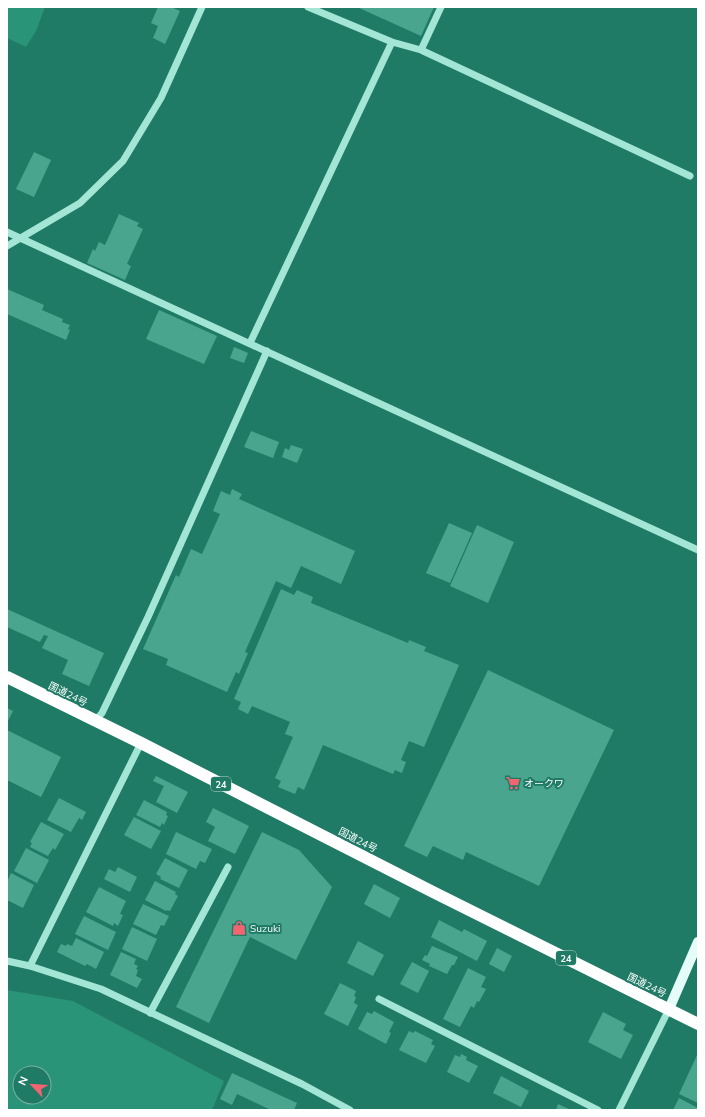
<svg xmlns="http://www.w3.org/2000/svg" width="705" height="1117" font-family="Mulish,'Noto Sans JP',sans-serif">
  <rect width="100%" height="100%" fill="#207b66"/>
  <path fill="#2a9479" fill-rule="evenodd" d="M7,7H45L36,31L26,47L7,38Z
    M7,990L73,1001L224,1081L212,1110H7ZM20,1073H44V1097H20Z"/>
  <path fill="#49a58e" d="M158,7H171L180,11L165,44L153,38L158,26L151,23Z
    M357,7H434L421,36Z
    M34,152L51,160L34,197L16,189Z
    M119,214L139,223L137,226L143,229L127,264L131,266L125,280L87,263L93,249L95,251L99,242L105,245Z
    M7,289L44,305L42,310L63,319L62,322L70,325L68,329L70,330L66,340L7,314Z
    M159,310L217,336L204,364L146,339Z
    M234,347L248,353L244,363L230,358Z
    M251,431L279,442L273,458L244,447Z
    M291,445L303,449L297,463L282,457L285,448L289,450Z
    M232,489L242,494L239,499L355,551L341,584L301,566L291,588L276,581L245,652L248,653L239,674L236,672L227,692L166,665L168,659L143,649L176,575L179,577L191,549L202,554L220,514L213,511L221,491L230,495Z
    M449,523L472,533L450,583L426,573Z
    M477,525L514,542L488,603L450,586Z
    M281,589L294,595L297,590L313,597L311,603L408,643L409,640L426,647L424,651L459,665L424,747L409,741L401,760L406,762L402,773L395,770L393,774L323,745L304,790L298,787L295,794L278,787L281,781L275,778L293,737L285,734L290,722L252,706L248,714L238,709L241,702L234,699Z
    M7,609L104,653L89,686L62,674L68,660L42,648L48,636L44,635L40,642L7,627Z
    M488,670L614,730L539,886L466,852L463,860L433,846L427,857L404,846Z
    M7,708L13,711L7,723Z
    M7,730L61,757L41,797L7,780Z
    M156,776L188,792L177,813L156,802L164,786L153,781Z
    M59,798L86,812L82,820L79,818L71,832L47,820Z
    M144,800L167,812L166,815L168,816L164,825L162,823L160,827L136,815Z
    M213,808L249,826L235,854L208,841L215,827L206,822Z
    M134,817L161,831L151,849L124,835Z
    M41,822L64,834L55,850L53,848L48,856L30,847L32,843L30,842Z
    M176,832L212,849L205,863L200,861L196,869L166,854Z
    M262,832L299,850L332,887L296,960L250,937L209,1023L176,1007Z
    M26,848L49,860L37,883L14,871Z
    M165,858L188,870L179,888L160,879L161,877L156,874Z
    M118,867L137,877L130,892L104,879L109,869L115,872Z
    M11,873L34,885L23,908L7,900V882Z
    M155,881L176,892L175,894L178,896L170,911L167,910L166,911L145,900Z
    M374,884L400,898L390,918L364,904Z
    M99,887L126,901L120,914L123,915L118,926L114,923L113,926L86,912Z
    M143,904L169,916L164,926L161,925L156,935L133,924Z
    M84,916L116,932L108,950L75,934Z
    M439,920L462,932L464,929L487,941L477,961L431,937Z
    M132,927L157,939L147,961L122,949Z
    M76,938L104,952L96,969L87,964L85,966L57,952L61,944L66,946L67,944L72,946Z
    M358,941L384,955L373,976L347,963Z
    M432,946L458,957L454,965H452L447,974L429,966L430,964L422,960L425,955L427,956Z
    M497,948L512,956L504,972L489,964Z
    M121,952L136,959L134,964L138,966L136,969L138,970L136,976L142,979L137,988L110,975Z
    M412,962L429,971L418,993L400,984Z
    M468,968L486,977L481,987L486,989L479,1002L477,1001L474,1008L471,1006L460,1027L443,1019Z
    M340,983L356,991L354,996L356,997L354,1003L358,1005L348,1026L324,1014Z
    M374,1011L394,1022L389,1032L391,1033L386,1044L358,1029L367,1012L372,1014Z
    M603,1012L626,1024L623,1030L633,1035L621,1059L588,1042Z
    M409,1031L413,1033L415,1031L433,1040L431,1044L435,1046L426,1063L399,1050Z
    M698,1053V1103L679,1094Z
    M461,1054L467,1057L466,1060L478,1066L469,1083L447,1072L455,1055L460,1057Z
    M232,1073L297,1103L294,1110H271L237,1094L232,1105L220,1099Z
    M501,1076L529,1091L521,1107L493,1093Z
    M679,1098L698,1108V1110H673Z
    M558,1104L571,1110H556Z"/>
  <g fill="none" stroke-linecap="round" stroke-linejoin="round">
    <path stroke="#a3e6d5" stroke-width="7" d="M392,42L421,50L690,176
      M421,50L441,7
      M7,232L698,550
      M7,246L80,203L123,161L161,98L202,7
      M250,343L392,42L308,7
      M95,721L102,713L148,617L267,351
      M7,961L30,966L101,989L302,1084L350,1110
      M30,966L141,743
      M379,999L598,1110
      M150,1013L228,867
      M619,1110L669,1009"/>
    <path stroke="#e4fdf8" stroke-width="10" d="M669,1009L698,942"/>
    <path stroke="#fff" stroke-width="12" d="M7,677L141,743L433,892L698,1024"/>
  </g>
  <defs>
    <symbol id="supermarket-bare" viewBox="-9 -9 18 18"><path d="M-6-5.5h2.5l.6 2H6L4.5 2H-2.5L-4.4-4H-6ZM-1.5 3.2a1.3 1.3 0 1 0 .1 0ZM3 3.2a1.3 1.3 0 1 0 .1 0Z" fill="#f36471" stroke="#207b66" stroke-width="2.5" paint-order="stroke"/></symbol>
    <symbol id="shop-bare" viewBox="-9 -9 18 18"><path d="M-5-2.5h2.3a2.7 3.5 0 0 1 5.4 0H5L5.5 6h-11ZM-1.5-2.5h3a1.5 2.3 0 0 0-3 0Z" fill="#f36471" stroke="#207b66" stroke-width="2.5" paint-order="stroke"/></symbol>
  </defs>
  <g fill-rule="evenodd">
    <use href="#supermarket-bare" x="503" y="773" width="20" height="20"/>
    <use href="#shop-bare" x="229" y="918" width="20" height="20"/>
  </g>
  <g text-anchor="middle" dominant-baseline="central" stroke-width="4" stroke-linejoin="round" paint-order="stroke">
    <g fill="#207b66" stroke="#bcd7d1" stroke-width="1">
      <rect x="211" y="777" width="20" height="14" rx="3"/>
      <rect x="556" y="951" width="20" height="14" rx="3"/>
    </g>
    <g font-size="9" font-weight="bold" fill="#fff">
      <text x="221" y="784">24</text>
      <text x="566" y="958">24</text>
    </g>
    <g font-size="10" fill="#fff" stroke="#207b66">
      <text transform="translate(68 694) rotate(26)">国道24号</text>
      <text transform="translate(358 840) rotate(27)">国道24号</text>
      <text transform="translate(647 985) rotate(26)">国道24号</text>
    </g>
    <g font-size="10" fill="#fff" stroke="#207b66" text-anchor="start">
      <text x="524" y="783">オークワ</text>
      <text x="250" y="928">Suzuki</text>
    </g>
  </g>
  <rect width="705" height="1117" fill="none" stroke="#ffffff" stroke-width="16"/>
  <g transform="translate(32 1085) rotate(295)"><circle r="19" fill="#207b66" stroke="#79b0a3"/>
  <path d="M0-3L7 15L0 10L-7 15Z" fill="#f36471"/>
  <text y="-6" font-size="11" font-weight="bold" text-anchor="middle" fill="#ffffff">N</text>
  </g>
</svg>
